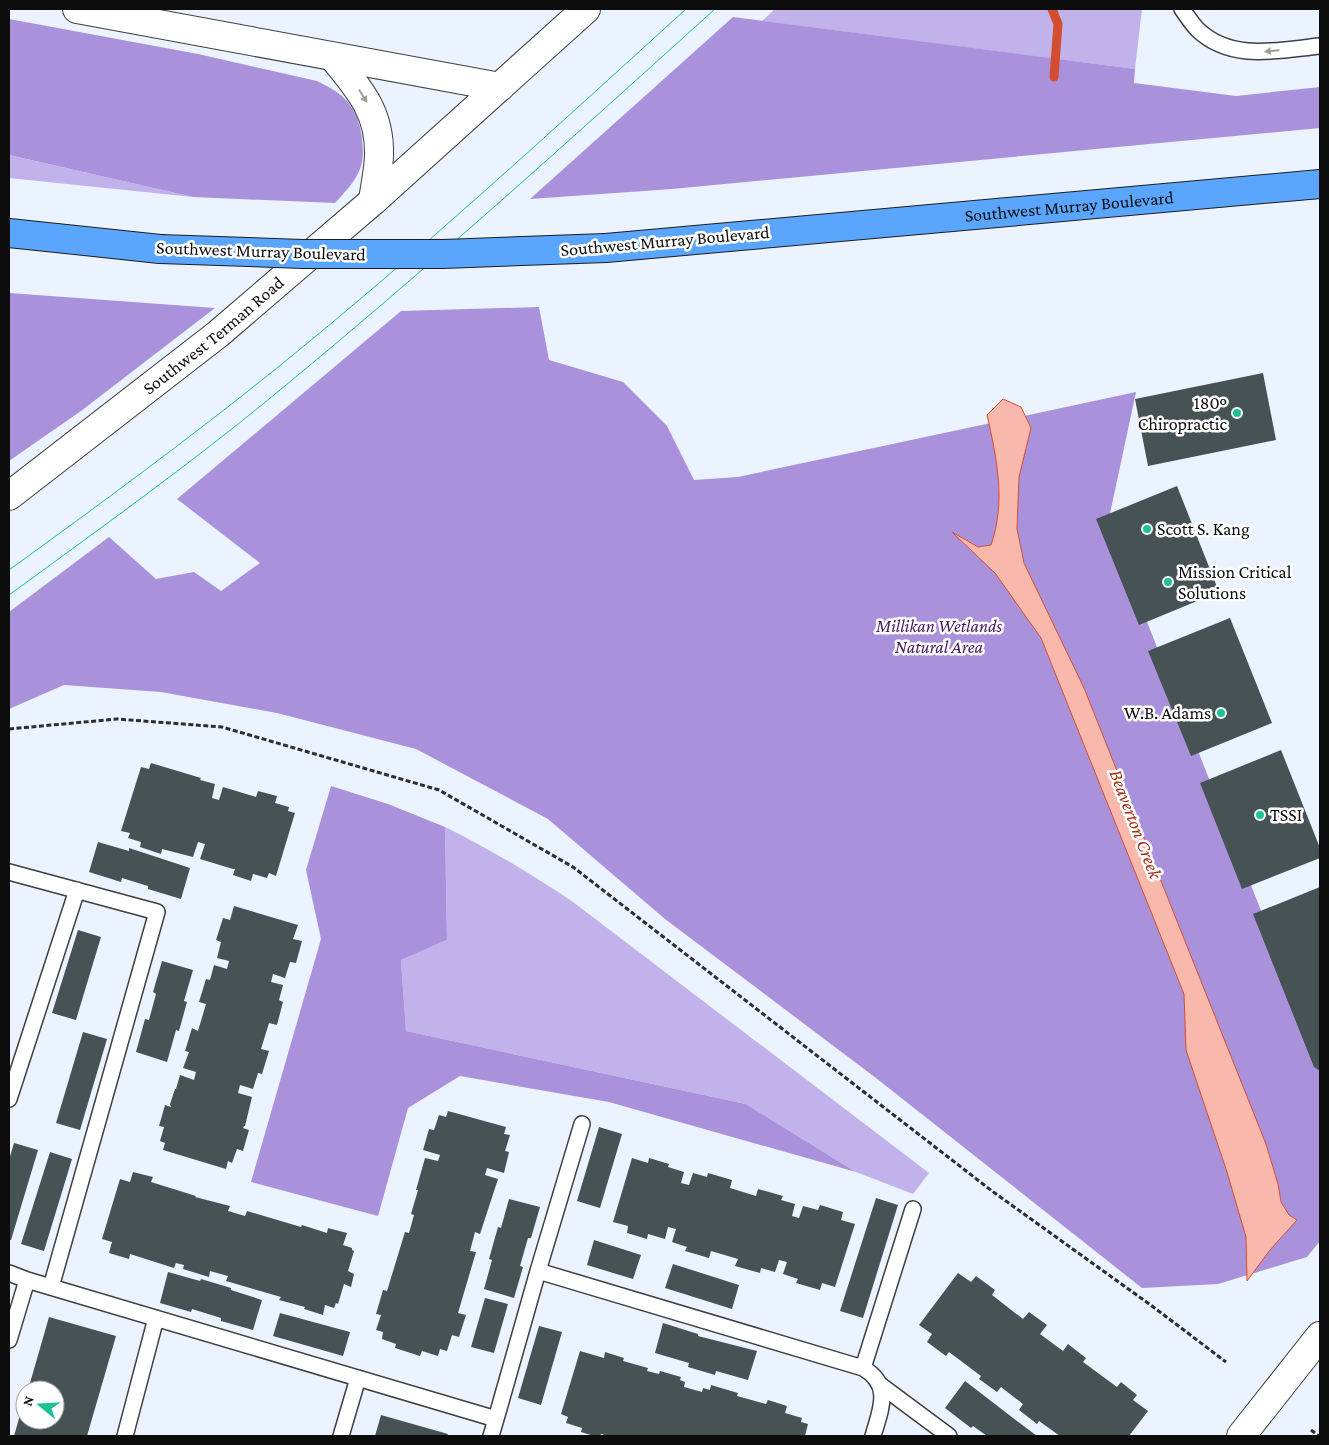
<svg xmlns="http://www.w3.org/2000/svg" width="1329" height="1445" font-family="'Crimson Pro',serif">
  <rect width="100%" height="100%" fill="#eaf3ff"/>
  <path fill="#c1b2eb" d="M775,9H1142L1135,69L762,21Z
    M9,155L13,156L193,197L9,178Z
    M445,827C489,849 532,874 573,902L929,1173L913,1194L856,1172L746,1104L406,1031L401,960L447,940Z"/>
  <path fill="#aa91dc" d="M733,17L1135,69L1134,83L1236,96L1320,87V128L672,189L530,199Z
    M9,19L198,54L317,81C345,94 358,107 362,138C363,149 364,159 360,169C355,182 345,192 335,203L193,197L9,155Z
    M9,293L215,308L81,411L9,461Z
    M539,307L549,360L623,382L667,426L694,480L738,477L1136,392L1108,523L1320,1060V1241L1307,1257L1218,1284L1142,1288L876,1078L665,919L548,819L416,749L277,713L161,692L64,685L9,709V612L109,537L156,579L194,572L221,591L260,563L177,499L401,311Z
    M331,786L388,804L445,827L447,940L401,960L406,1031L746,1104L856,1172L609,1102L460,1076L408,1108L378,1216L251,1182L321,939L306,870Z"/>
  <path fill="#f9b8ac" stroke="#d34e30" d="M1003,399L1021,407L1031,428L1019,477L1017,529L1024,563L1084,688L1266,1144L1278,1184L1281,1202L1289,1215L1297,1220L1270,1250L1247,1281L1246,1237L1227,1172L1186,1050L1184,994L1041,638L995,573L952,532L978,547L991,545C1006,502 997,459 987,415Z"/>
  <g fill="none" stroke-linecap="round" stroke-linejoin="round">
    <path stroke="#d34e30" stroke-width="9" d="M1052,9L1058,24L1054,77"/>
  </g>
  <path fill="#475255" d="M1263,373L1276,440L1148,466L1135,399Z
    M1177,486L1219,592L1139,625L1096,519Z
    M1230,618L1272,723L1191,756L1148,651Z
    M1281,750L1320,848V858L1242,889L1200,783Z
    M151,763L201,778L200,780L215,784L212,798L219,800L223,787L256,797L258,791L277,796L275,803L289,807L288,811L295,813L276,876L269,873L267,878L253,874L251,881L233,875L235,869H233L200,859L205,844L198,842L193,857L162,849L161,854L140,847L141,842L128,838L130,833L121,831L141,767L149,769Z
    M98,842L129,851V848L190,868L181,899L148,889V886L122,878L121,882L89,872Z
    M1320,887V1071L1314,1067L1253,914Z
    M234,906L298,925L293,939L302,941L296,963L290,962L285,978L273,974L271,982L283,985L279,1000L283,1002L277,1025L269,1023L261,1049L269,1051L262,1074L258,1073L253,1089L240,1085L238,1093L252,1097L245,1126H244L243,1128L249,1130L243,1151L237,1149L232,1163L228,1161L226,1169L163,1150L165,1143L160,1141L164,1127L159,1126L165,1105L171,1107L170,1104L175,1089H176L180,1075L194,1080L196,1072L183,1068L189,1052L185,1051L192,1028L198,1031L206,1004L199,1002L206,979L210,980L214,965L227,969L229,961L217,958L221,942L216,940L223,918L230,920Z
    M78,930L101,937L76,1020L52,1013Z
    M162,961L193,970L184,1001L187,1002L179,1031L176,1030L167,1062L136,1052L145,1019L149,1020L156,994L153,992Z
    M83,1032L107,1039L80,1130L56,1123Z
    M448,1111L506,1127L504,1134L510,1135L505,1151L509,1152L504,1173L487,1168L485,1175L498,1179L480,1234L475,1232L470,1251L476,1252L458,1313L466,1315L459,1337L452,1335L447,1351L440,1349L438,1356L422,1351L420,1356L395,1348L396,1344L382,1339L383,1332L376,1330L381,1315L376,1314L383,1290L387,1291L405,1232L409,1233L414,1215L411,1214L418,1190H416L425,1158L438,1161L440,1155L423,1150L429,1129L434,1130L439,1115L446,1117Z
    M599,1127L622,1134L600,1208L577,1201Z
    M14,1143L38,1150L11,1240H9V1160Z
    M50,1152L72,1159L44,1251L21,1244Z
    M632,1158L648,1163L649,1158L669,1164L668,1167L684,1172L681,1183L689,1185L693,1173L707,1177L708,1173L732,1180L730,1188L756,1196L758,1189L783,1196L781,1200L795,1204L792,1216L799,1218L803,1206L818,1210L820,1205L843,1212L841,1220L855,1224L835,1287L822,1283L820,1290L796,1283L798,1279L783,1274L787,1262L779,1260L775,1272L761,1268L760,1273L735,1266L738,1259L711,1251L709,1258L685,1251L687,1247L672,1242L676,1229L668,1227L665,1239L648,1234L647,1239L627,1233L628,1226L613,1222Z
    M133,1172L153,1177L151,1182L196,1196L195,1197L230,1206L228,1211L245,1216L247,1211L301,1227L302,1225L327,1233L328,1228L347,1233L343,1245L352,1248V1250L354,1251L348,1271L354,1274L351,1287L344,1284L338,1304L336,1303L334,1308L325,1305L323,1315L304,1309L305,1307L279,1300L281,1297L226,1281L228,1276L210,1271L209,1277L183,1269L184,1265L176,1263L174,1268L130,1254L129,1259L109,1253L112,1242L102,1239L120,1179L130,1182Z
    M876,1198L898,1205L863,1318L840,1311Z
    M509,1199L540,1207L531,1238H528L520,1266L523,1267L514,1298L484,1289L492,1260L489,1259L498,1227L501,1228Z
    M594,1240L641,1255L633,1279L587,1265Z
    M673,1264L739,1285L732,1309L665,1288Z
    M168,1272L200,1281L201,1279L231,1288V1290L262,1300L253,1330L221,1321V1318L192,1309L191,1312L160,1303Z
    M958,1273L971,1282L976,1276L995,1290L992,1295L1023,1319L1029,1312L1047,1325L1040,1334L1063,1351L1068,1344L1086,1358L1083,1362L1117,1387L1121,1382L1137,1395L1133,1400L1148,1411L1129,1436H1060L1039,1421L1037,1424L1019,1410L1023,1404L1001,1387L997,1392L979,1379L981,1376L949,1352L946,1356L927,1342L932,1334L919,1325Z
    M485,1298L508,1304L494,1353L471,1347Z
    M280,1313L350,1332L343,1356L273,1336Z
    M49,1317L116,1336L87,1436H14L24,1401L25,1420H55V1390H28Z
    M663,1323L698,1334V1336L757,1351L748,1380L716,1371L715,1375L688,1367L689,1363L655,1353Z
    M539,1326L562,1332L541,1405L518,1398Z
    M580,1351L604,1358L605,1352L624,1358L623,1361L648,1368L647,1371L659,1374L660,1371L681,1377L680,1380L685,1382L684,1387L702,1392L703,1388L710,1390L711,1385L738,1393L737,1396L766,1404L768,1400L787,1406L785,1413L802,1418L801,1422L808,1424L805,1436H608L601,1434L600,1436H594L581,1432L582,1428L566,1423L568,1417L561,1414Z
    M965,1381L1017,1421L1037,1436H987L973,1426L971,1428L945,1408Z
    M381,1415L448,1434L447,1436H375Z"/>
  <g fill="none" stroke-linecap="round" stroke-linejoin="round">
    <defs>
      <path id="service" d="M1182,9C1187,16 1192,24 1198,30C1232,62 1279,50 1320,46
        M9,872L157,912L51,1287
        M9,1099L77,890
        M538,1271L582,1124
        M9,1273L27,1280
        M9,1340L27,1280L496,1419L538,1271L863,1368C893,1385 880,1411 873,1436
        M863,1368L913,1209
        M879,1384L949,1436
        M125,1436L156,1318
        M341,1436L358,1378
        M491,1436L496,1419"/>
      <g id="tertiary">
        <path d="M77,9L500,87"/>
        <path d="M333,57C358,88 380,111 379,154C379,169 375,185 373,201"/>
        <path id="s1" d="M9,496L218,334L373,201L586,9"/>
        <path d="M1241,1436L1320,1336"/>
      </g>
      <g id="primary">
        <path d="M9,233L160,249"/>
        <path id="s2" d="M606,248L1320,184"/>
      </g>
    </defs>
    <use href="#service" stroke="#3f3f3f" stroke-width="18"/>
    <use href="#tertiary" stroke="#3f3f3f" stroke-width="30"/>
    <use href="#primary" stroke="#1d1d1d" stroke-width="30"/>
    <path stroke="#2e2e2e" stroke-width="3" stroke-dasharray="5 2.5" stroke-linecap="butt" d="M9,729L117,719L222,727L439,790L573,867L992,1191L1152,1306L1226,1362
      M1311,1430L1319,1436"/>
    <use href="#service" stroke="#fff" stroke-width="15"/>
    <use href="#tertiary" stroke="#fff" stroke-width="28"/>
    <use href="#primary" stroke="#5aa6ff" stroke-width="28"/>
    <path stroke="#1ec196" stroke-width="1" d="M9,570C99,505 190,438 277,368C418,254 552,131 686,9
      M9,595C98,530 189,465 274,395C425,271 570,140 715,9"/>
    <defs>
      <path id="primary-bridge" d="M160,249L303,254H443L606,248"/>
    </defs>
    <use href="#primary-bridge" stroke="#1d1d1d" stroke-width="30" stroke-linecap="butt"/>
    <use href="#primary-bridge" stroke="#5aa6ff" stroke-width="28"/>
  </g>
  <defs><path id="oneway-solid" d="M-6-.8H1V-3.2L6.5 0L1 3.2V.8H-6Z" transform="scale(1.25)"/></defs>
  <g fill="#9e9e9e">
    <use href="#oneway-solid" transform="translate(1272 51) rotate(175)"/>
    <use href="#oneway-solid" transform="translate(363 96) rotate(58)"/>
  </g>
  <g fill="#1ec196" stroke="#fff" stroke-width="2">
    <circle cx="1237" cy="413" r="5"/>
    <circle cx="1147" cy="529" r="5"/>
    <circle cx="1168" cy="582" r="5"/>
    <circle cx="1221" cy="713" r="5"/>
    <circle cx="1260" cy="815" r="5"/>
  </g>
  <g text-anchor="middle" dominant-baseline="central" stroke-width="5" stroke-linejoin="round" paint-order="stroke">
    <g font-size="18" fill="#0c0c0c" stroke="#fff">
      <text stroke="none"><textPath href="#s2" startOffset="465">Southwest Murray Boulevard</textPath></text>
      <text transform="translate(665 241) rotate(-5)">Southwest Murray Boulevard</text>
      <text transform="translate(261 251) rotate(2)">Southwest Murray Boulevard</text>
      <text stroke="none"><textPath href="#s1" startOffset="260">Southwest Terman Road</textPath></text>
    </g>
    <g font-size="18" fill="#0c0c0c" stroke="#fff" text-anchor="start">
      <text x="1227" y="403" text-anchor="end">180º<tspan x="1227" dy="21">Chiropractic</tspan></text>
      <text x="1157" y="529">Scott S. Kang</text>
      <text x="1178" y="572">Mission Critical<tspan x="1178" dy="21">Solutions</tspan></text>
      <text x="1211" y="713" text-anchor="end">W.B. Adams</text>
      <text x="1270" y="815">TSSI</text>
    </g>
    <g font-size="18" font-style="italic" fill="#451a65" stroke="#fff">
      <text x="939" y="626">Millikan Wetlands<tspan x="939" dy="21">Natural Area</tspan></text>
    </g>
    <g font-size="19" font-style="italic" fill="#a23010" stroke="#fff">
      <text transform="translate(1136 824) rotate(69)">Beaverton Creek</text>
    </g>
  </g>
  <rect width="1329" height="1445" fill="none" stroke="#0c0c0c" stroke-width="20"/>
  <g transform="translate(40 1405) rotate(288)"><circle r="24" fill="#ffffff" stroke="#9e9e9e"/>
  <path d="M0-4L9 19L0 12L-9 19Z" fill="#1ec196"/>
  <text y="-8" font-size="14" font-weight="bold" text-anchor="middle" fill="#0c0c0c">N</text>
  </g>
</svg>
